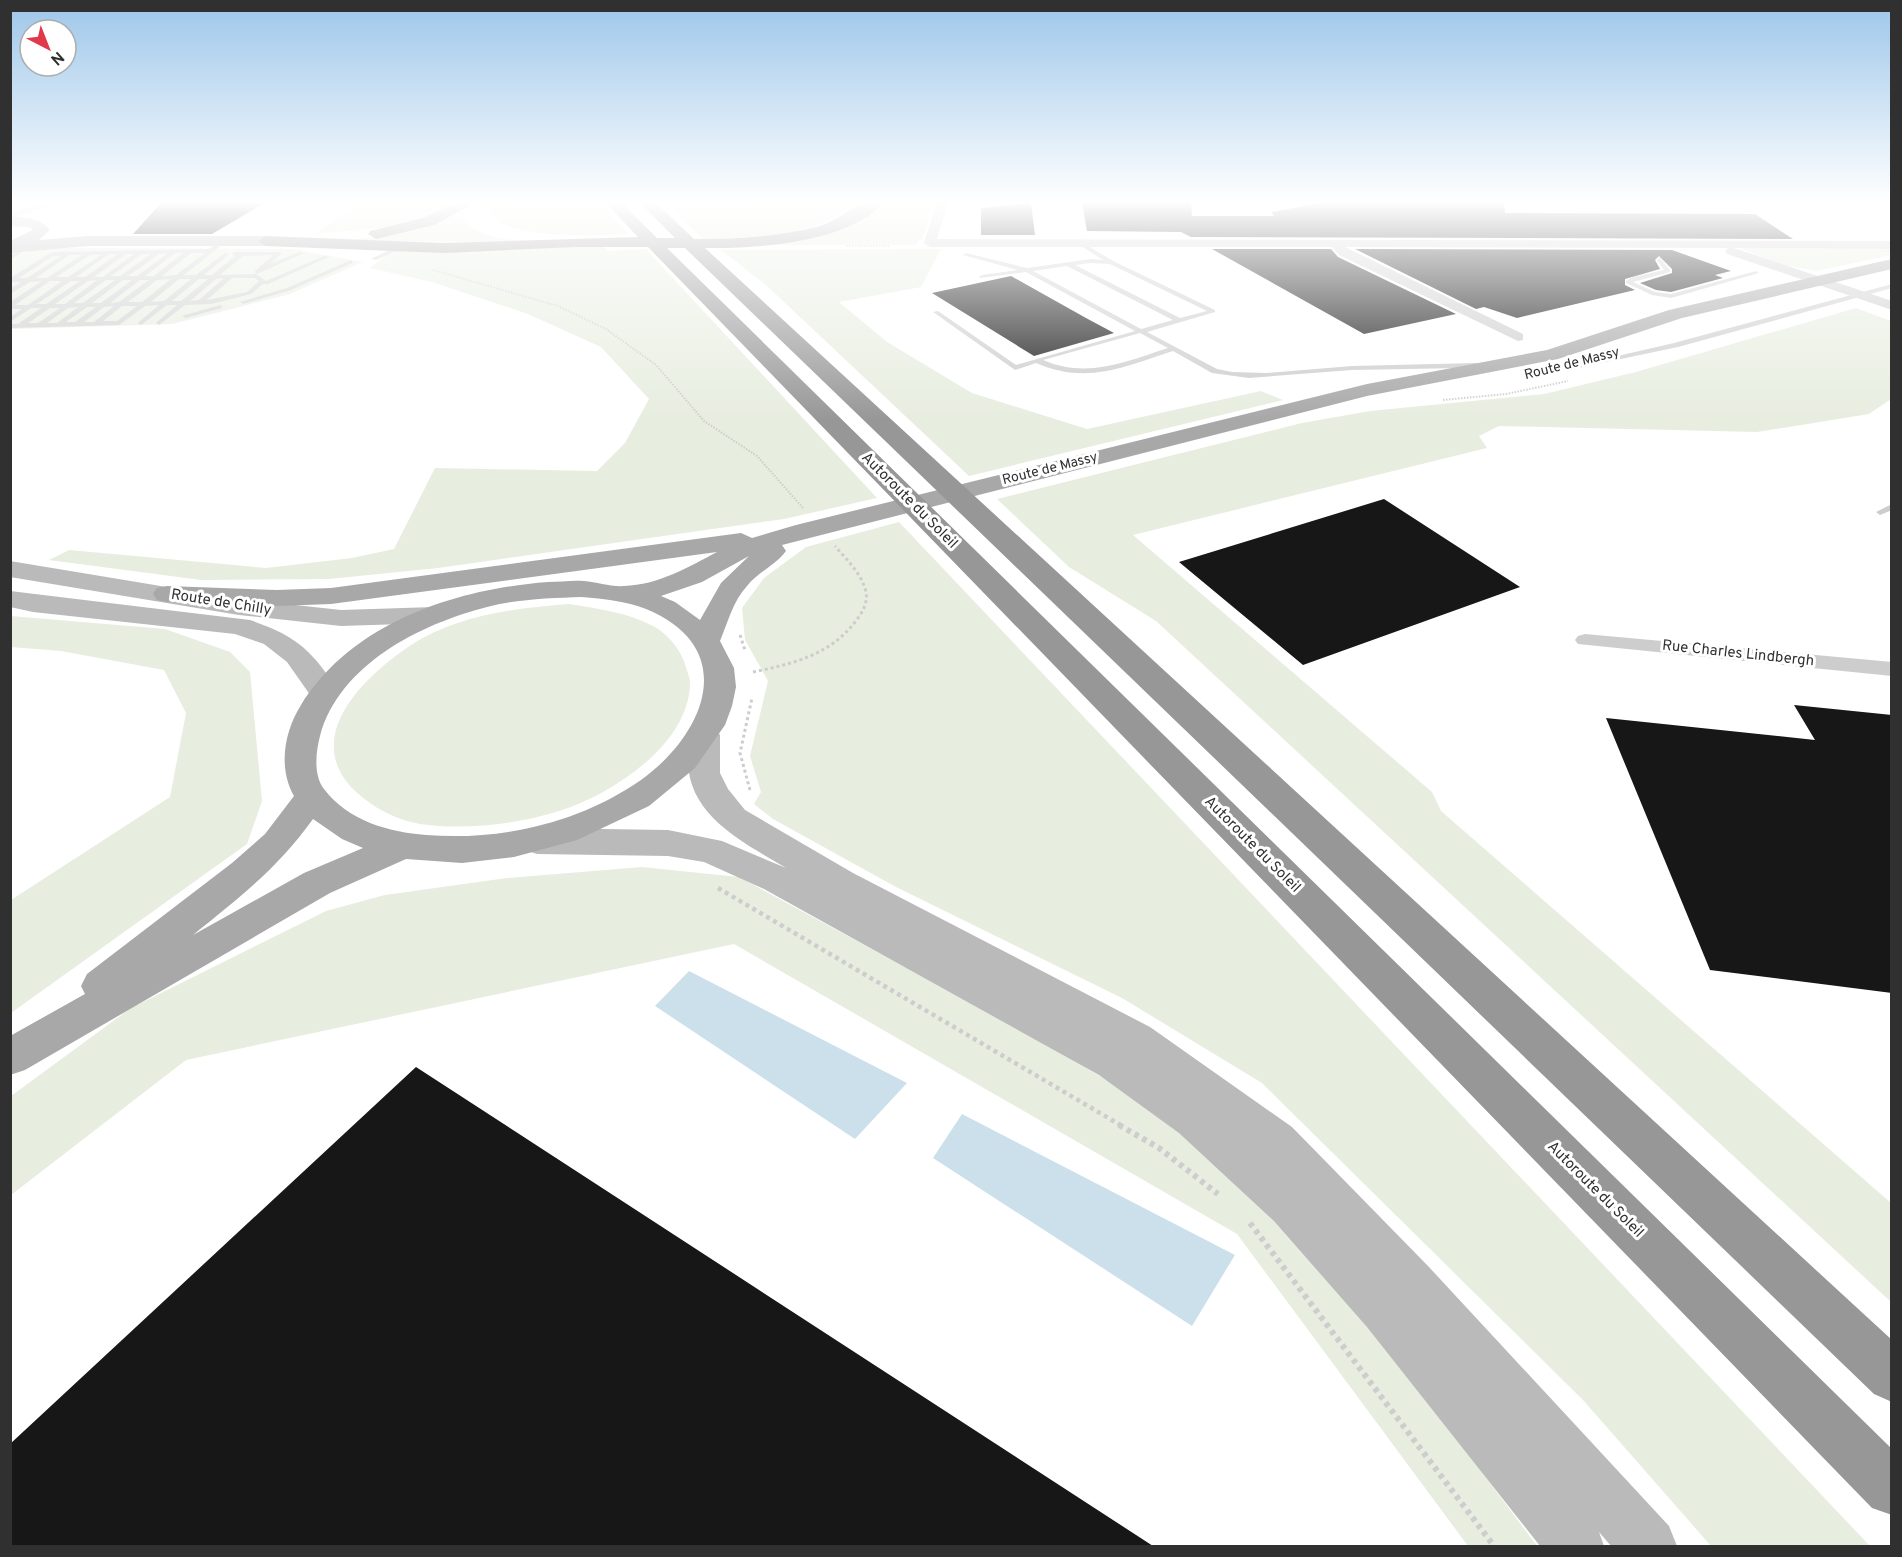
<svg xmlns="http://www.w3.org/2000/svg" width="1902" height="1557" font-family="Overpass,sans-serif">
  <rect width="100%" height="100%" fill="#fff"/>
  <path fill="#e7eddf" d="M362,202H459C427,227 356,231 316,233Z
    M490,202H597L629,234C598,235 518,240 494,218C491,215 489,209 488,205Z
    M664,202H855C817,239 752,238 702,238Z
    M891,202H936L923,237L915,245H754C812,239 841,234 891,202Z
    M464,210C465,238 507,239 528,242L344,241C384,237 429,230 464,210Z
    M602,245L608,251L646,249L877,498L784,519L438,568L329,579L201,580L49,560L69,550L266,568L352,558L394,549L435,468L597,471L625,443L649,399L601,347L528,314L432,282L370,268L395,249Z
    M51,248L293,249L363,262L290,294L172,324L11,329L10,260L27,251Z
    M1740,248L1891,249L1892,255L1816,271L1779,264Z
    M941,249L921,287L839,302L887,342L972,393L1087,429L1261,391L1283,400L969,476L766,285L721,250Z
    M1856,308L1891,321V399L1869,414L1757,432L1499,426L1479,436L1487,448L1133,535L1432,792L1441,811L1891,1203V1302L1156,621L1069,567L997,499L1302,423L1370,411L1544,394L1636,372Z
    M899,522L1870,1546H1711L1583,1400L1262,1083L1122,998L896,887L773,819L754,804L761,792L750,756L768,681L745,640L742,608L764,578L806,547Z
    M569,604C599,609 626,612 653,626C667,633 681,650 685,664C687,671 691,680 690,686C687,734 642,770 603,792C552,821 477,832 420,824C396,820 372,807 355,791C300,738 364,676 411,645C457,615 515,608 569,604Z
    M11,616L165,629L230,652L250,672L262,801L247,844L11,1013V900L170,797L186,713L164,670L61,651L11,647Z
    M642,867L739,877L1023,1031L1144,1102L1251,1191L1363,1313L1537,1546H1468L1237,1234L734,944L186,1060L11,1195V1096L131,1008L326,911L385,895L507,878Z"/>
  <path fill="#cce0ec" d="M689,971L907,1083L855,1139L655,1006Z
    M962,1114L1235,1255L1192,1326L933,1158Z"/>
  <path fill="#171717" d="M162,202H266L212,234H133Z
    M1082,202H1191L1192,216H1274L1271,212L1327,202H1504L1505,213L1755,214L1793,239L1191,237L1181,232L1087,231Z
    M1031,203L1035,235H981V208Z
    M1212,249H1331L1338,257L1456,314L1364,334Z
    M1355,249L1672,250L1731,271L1715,275L1723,278L1671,292L1656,290L1640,283L1672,273V269L1659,256L1655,260L1660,269L1625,279V285L1635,290L1517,318L1484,307L1476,309Z
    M1011,276L1086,318L1114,333L1034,356L932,293Z
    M1384,499L1520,587L1303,665L1179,562Z
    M1794,705L1892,715V993L1710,970L1606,718L1815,740Z
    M416,1067L1153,1546H10V1444Z"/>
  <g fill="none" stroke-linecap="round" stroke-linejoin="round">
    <path stroke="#cdcdcd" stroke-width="2" stroke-dasharray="1.5 1.5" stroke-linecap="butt" d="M846,246H889
      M433,270L558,306L606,329L656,365L704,421L757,456L803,508
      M1443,400L1506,394L1568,381"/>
    <path stroke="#cdcdcd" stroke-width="3" stroke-dasharray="3 3" stroke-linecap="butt" d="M740,635L745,650
      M753,672C792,664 830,655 855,622C862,613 868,604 866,592C862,574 846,559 835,546
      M750,790L740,753L752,698"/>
    <path stroke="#cdcdcd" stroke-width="4.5" stroke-dasharray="4 4" stroke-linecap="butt" d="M718,888L1122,1126"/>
    <path stroke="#cdcdcd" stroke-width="6" stroke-dasharray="4.5 4.5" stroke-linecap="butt" d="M1119,1125L1159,1148L1218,1194
      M1250,1223L1494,1546"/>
    <path fill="#cdcdcd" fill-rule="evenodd" d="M225,238L227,241L184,275H196L226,252L228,255L204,275H212L235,256L232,254L235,252H281V254L270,264L299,252L304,253L257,274L255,273V271L273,255L243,256L220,275L256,274L266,281L324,256L329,257L268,284H263L251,294L211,304L185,305L159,325L156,323L157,322L177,305H167L141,325L138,323L139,322L159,305L145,306L119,325L10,328V324H18L41,308H31L10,322V317L22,309H10V302L42,281L30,282L10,294V289L21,282H10V278L52,252L209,249ZM175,253H183L154,276H145ZM191,253H205L176,275L162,276ZM109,254H118L85,277H76ZM126,254H134L103,277H94ZM142,254H151L120,276H111ZM159,254H167L137,276H128ZM69,255H82L47,278H36ZM90,255H101L68,277H56ZM53,256H61L27,278H19ZM224,278L199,300L190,301L216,279ZM232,278H255L259,281L247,292L207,300ZM171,279L142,302H128L157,280ZM179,279H191L164,301L151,302ZM199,279H208L181,301H172ZM97,280L65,304H55L88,281ZM106,280H115L83,303H74ZM123,280H132L101,303H92ZM140,280H149L119,302L110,303ZM50,281H62L28,305H15ZM71,281H80L46,304H37ZM114,306L94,322H84L104,307ZM122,306H137L117,321H103ZM78,307L57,323H47L68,308ZM87,307H96L75,322H66ZM50,308H60L38,323H28Z
      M1080,241L1113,261L1215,310V312L1147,332L1217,369L1232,372L1266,373L1352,366L1476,363L1480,365L1476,367L1460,368L1352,370L1249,378L1212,373L1173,351C1123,367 1087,385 1036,363L1015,370L933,312L938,311L1016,365L1135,331L1026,272L980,278L979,277L982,275L1018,270L963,255L966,253L1027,268L1091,259L1103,260L1078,244ZM1091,263L1110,264L1207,311L1180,318L1075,265ZM1067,266L1173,320L1141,329L1033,271ZM1140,333L1168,348C1125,362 1087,379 1043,360Z
      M398,246L400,249L376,260L371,259Z
      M10,249L23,252L10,260V255L14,253H10Z
      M1660,258L1670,270V272L1633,282L1655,292L1671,294L1756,271L1759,273L1671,298L1652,295L1626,283V281L1633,277L1664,270L1657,260Z
      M351,260L353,263L291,290L243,304L240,302L287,288Z
      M1892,284V288L1678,347L1578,368L1574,366L1674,343Z
      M220,305L222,306V308L185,318L182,316Z
      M1892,504V510L1880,515L1876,512Z"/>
    <path fill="#cdcdcd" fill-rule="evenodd" d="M43,202H61L10,219V212Z
      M937,202H948L937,239L1892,241V249L1734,248L1892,301V310L1727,254L1725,251L1728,248L1345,247L1523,334V340L1518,341L1339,255L1332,247H930L924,243Z
      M1585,634L1892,662V676L1578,644L1575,640L1578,636Z"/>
    <path fill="#bababa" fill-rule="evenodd" d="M10,216C26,218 39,217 50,230L39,240L88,236H266L274,241L266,246H88L10,253V241L33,230L29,227L10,226Z
      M10,561L239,599L341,610L434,607L444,609L448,615L444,621L434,623L341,626L239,615L10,577Z
      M10,591L250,620C297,636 312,650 339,692L335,699L324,702L313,699L287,662L264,644L235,634L33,612L10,607Z
      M704,724L715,728L720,735V773L728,789L745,810L853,873L1150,1027L1292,1127L1428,1266L1669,1526L1677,1546H1611L1599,1532L1604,1546H1540L1367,1327L1274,1221L1179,1133L1099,1075L764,889L704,862L668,856L537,854L525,850L520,841L525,832L537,828L668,830L722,841L786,868C745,843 687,816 688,759C688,748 687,738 693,728Z"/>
    <path fill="#a8a8a8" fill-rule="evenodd" d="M1892,259V269L1682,318L1558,359L1367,396L782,545L786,551C776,565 758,572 747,586C733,601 728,622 720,641L734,668L736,687L732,706L725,725L695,768L649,806L577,840L514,857L462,863L406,859L330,893L25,1070L10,1075V1036L85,994L81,986L87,974L232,863L265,834L294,796C278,768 284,732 301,705C352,623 455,589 548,582C560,582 572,580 584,581C597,582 611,587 624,586C658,585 689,567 717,552L331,604L277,606L167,602L157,600L153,594L157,588L167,586L277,590L331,588L741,533L752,538L796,525L1367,384L1547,350L1669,310ZM749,556L721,583L700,620L675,602L661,596L702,582ZM582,597C603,599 626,601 646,609C740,648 706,733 641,780C579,823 501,841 426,835C389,832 348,821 324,789C313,775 316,751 320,736C339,665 420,624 487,607C518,599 551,598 582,597ZM313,819L342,839L363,848L304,873L193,935C240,897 277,869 313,819Z"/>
    <path fill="#979797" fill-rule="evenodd" d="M457,202H477L434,225L376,239L368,234L370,231L423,218Z
      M605,202H621L657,238H675L639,202H655L694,239C737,239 779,237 820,226C837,221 851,207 865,202C871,201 879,202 884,202C849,243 755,249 705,248L1892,1340V1402L1874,1394L685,248H667L1892,1449V1515L1872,1508L648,247H575L444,253L266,246L258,241L266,236L444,243L638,237Z"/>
  </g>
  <linearGradient id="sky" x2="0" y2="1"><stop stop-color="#9dc6ea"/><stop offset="0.48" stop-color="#fff"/><stop offset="1" stop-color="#fff" stop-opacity="0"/></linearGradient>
  <rect width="1902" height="420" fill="url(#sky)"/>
  <g text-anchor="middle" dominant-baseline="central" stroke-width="6" stroke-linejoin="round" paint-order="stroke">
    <g font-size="14" fill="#303030" stroke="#fff">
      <text transform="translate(1572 364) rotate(-14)">Route de Massy</text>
      <text transform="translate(1050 469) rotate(-14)">Route de Massy</text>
    </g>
    <g font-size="15" fill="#303030" stroke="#fff">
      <text transform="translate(909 501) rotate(45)">Autoroute du Soleil</text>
      <text transform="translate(221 603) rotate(9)">Route de Chilly</text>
      <text transform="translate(1738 654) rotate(6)">Rue Charles Lindbergh</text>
      <text transform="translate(1252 845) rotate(45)">Autoroute du Soleil</text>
      <text transform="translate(1595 1190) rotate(45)">Autoroute du Soleil</text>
    </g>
  </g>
  <rect width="1902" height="1557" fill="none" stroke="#303030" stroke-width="24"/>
  <g transform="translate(48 48) rotate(138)"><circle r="28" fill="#ffffff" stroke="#acacac" stroke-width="1.5"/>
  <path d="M0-4.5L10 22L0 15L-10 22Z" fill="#e1394a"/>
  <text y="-9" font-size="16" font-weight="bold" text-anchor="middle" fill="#303030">N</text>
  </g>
</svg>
